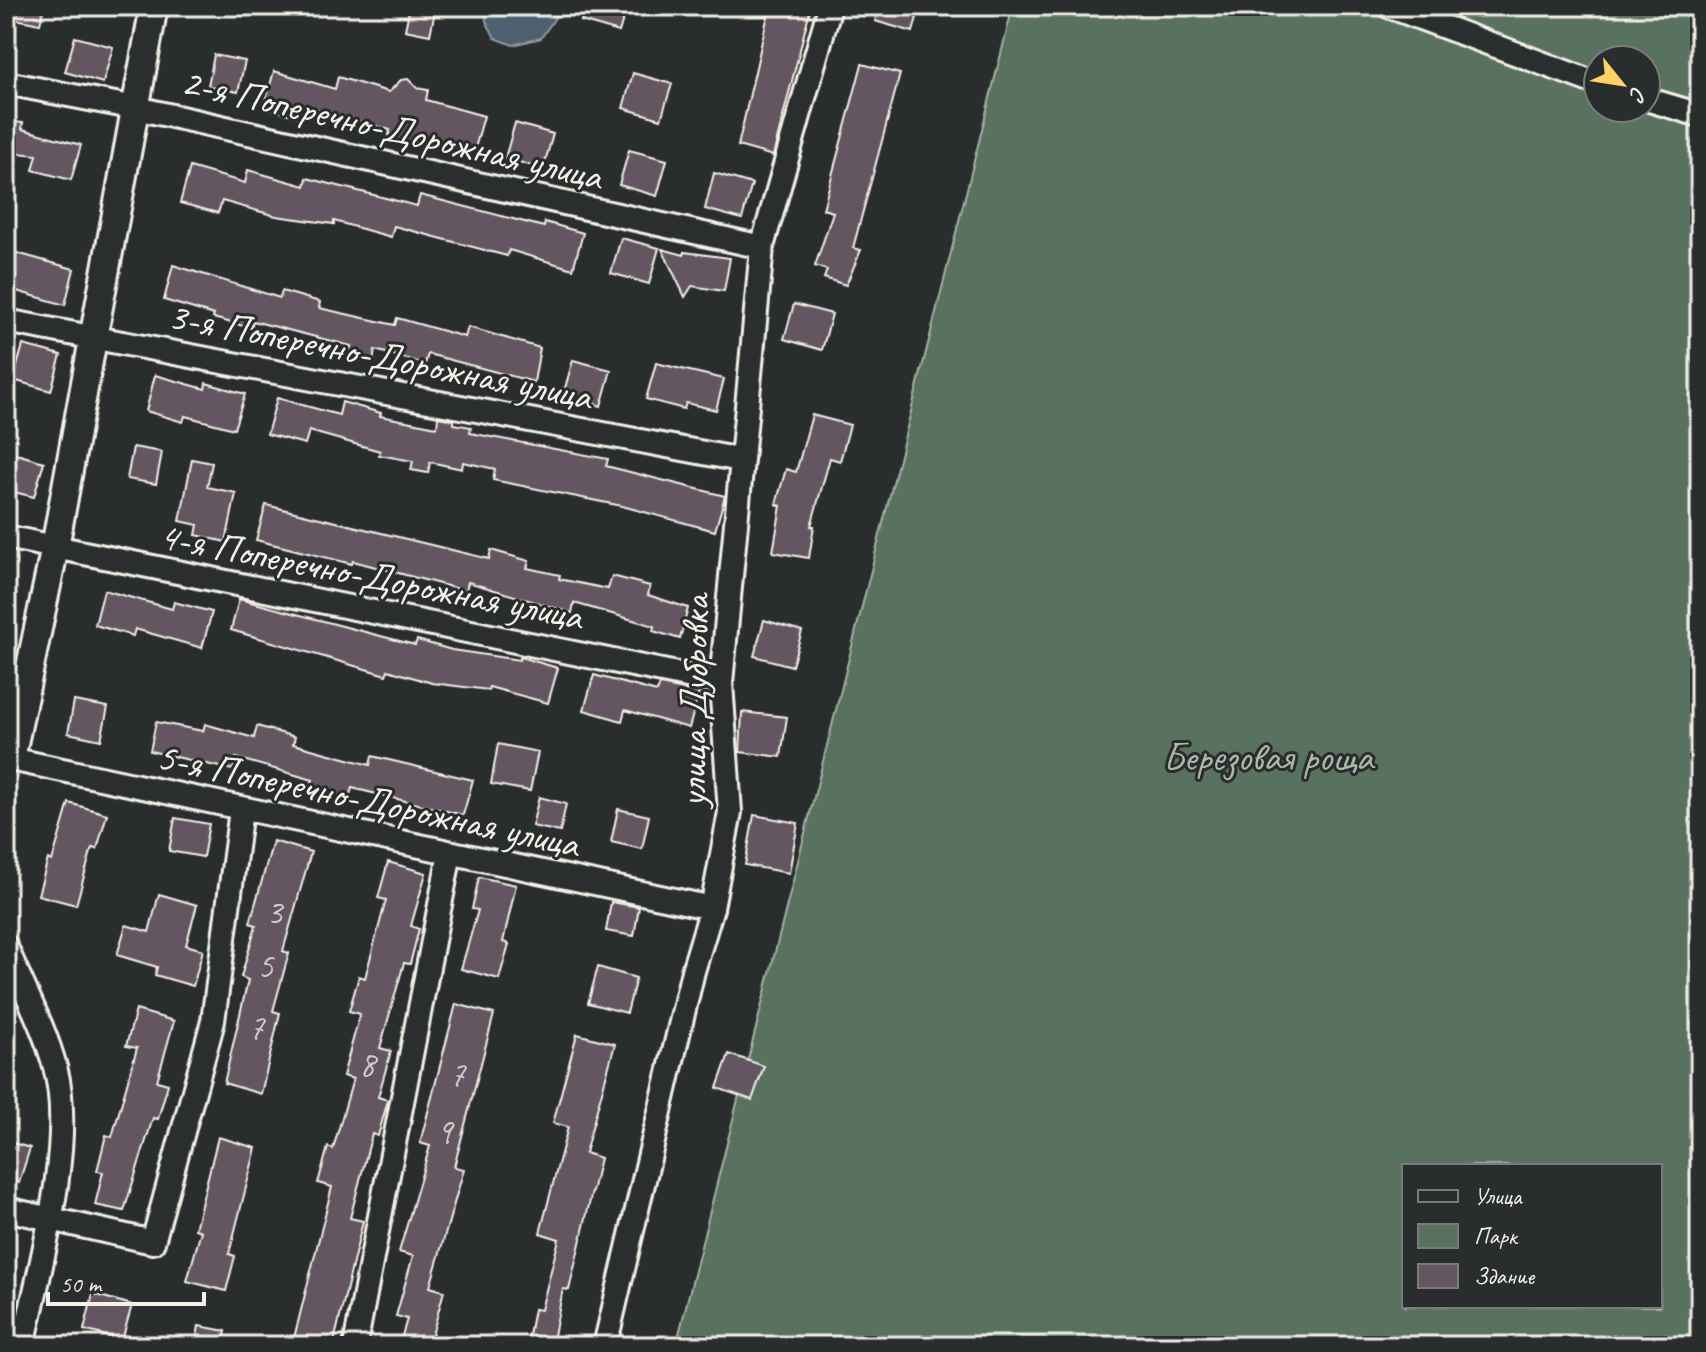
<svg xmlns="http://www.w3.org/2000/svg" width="1706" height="1352" viewBox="0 0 1706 1352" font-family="Caveat,sans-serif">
	<rect width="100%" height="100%" fill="#2a2d2e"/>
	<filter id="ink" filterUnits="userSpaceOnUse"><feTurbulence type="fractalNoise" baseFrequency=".0125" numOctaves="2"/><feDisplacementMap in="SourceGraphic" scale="16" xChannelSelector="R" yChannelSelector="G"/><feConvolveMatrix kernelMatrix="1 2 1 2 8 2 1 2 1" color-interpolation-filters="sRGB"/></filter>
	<g filter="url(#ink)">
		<!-- green -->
		<path fill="#58725f" stroke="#a6b2a4" stroke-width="2" fill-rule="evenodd" d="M 1013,6 L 1700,6 L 1700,1346 L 676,1346 ZM 1598,60 L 1646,60 L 1646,108 L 1598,108 ZM 1404,1166 L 1660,1166 L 1660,1306 L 1404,1306 Z"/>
		<!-- water -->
		<path fill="#4d6070" stroke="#909aa0" stroke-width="2" d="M 485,6 L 563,6 L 541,38 L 513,45 L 495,38 L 486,21 Z"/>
		<!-- building -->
		<g fill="#645661" stroke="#f4f1e8" stroke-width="2">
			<path d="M 6,6 L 44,6 L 40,24 L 6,17 Z"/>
			<path d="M 410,6 L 436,6 L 430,35 L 405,30 Z"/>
			<path d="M 586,6 L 627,6 L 619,32 L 581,21 Z"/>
			<path d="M 770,6 L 811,6 L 773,156 L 738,146 Z"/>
			<path d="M 879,6 L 920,6 L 913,32 L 875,21 Z"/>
			<path d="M 75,37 L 113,47 L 103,83 L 65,72 Z"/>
			<path d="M 214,55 L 245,61 L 238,92 L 208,86 Z"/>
			<path d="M 862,64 L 900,74 L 853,248 L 861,250 L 846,285 L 824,278 L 827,270 L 815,266 L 833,212 L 823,209 Z"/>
			<path d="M 274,71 L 335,89 L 338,77 L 389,92 L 401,80 L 408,79 L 417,88 L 428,90 L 426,100 L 484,116 L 474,152 L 418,136 L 416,146 L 388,140 L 390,130 L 305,106 L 302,118 L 264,107 Z"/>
			<path d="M 633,73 L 672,84 L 661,119 L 623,108 Z"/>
			<path d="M 6,121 L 23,123 L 22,129 L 81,145 L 71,180 L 33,170 L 37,155 L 18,153 L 15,171 L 6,170 Z"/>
			<path d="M 515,123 L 553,134 L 543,169 L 505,158 Z"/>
			<path d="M 629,150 L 667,160 L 657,196 L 619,185 Z"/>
			<path d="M 190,167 L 245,183 L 248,170 L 305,186 L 307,178 L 417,206 L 420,195 L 544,227 L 545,222 L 583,233 L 573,269 L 509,250 L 507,256 L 394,226 L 391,237 L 334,221 L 334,224 L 276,216 L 222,201 L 218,213 L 180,203 Z"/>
			<path d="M 714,173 L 752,184 L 742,219 L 705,209 Z"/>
			<path d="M 621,238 L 659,248 L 649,284 L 611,273 Z"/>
			<path d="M 662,249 L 684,255 L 684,252 L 730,258 L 724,291 L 692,286 L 685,297 Z"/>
			<path d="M 6,250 L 74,269 L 65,305 L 6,288 Z"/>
			<path d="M 173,265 L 280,298 L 282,291 L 320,302 L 319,308 L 395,325 L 397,318 L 465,337 L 468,327 L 540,348 L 534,382 L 428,354 L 425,364 L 375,350 L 373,362 L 349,357 L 351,346 L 253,321 L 251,328 L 213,318 L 214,315 L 164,300 Z"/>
			<path d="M 794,304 L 832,314 L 822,350 L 784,339 Z"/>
			<path d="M 23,345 L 61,355 L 51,391 L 13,380 Z"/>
			<path d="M 573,360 L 611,370 L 601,406 L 563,395 Z"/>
			<path d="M 656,363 L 724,379 L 716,410 L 686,403 L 684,409 L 646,399 Z"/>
			<path d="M 155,375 L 205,389 L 206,383 L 245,394 L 234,429 L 185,416 L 183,422 L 146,411 Z"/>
			<path d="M 277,398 L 339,415 L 342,402 L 381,413 L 380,416 L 437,427 L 438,417 L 454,420 L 454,424 L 471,427 L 470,433 L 608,459 L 606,466 L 725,496 L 715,531 L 622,506 L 493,480 L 495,469 L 463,462 L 462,469 L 430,462 L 428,473 L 411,470 L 413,461 L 379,455 L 380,451 L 309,431 L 305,444 L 267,434 Z"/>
			<path d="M 812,415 L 850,425 L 840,461 L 830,458 L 811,526 L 814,526 L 809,558 L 773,552 L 781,506 L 776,504 L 786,469 L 796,472 Z"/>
			<path d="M 133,447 L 162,452 L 156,484 L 127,479 Z"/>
			<path d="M 6,451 L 44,462 L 34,497 L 6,490 Z"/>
			<path d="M 192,459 L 212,463 L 207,487 L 236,493 L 226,542 L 196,535 L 198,525 L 180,521 Z"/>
			<path d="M 266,505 L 489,559 L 491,550 L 529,561 L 527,568 L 560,575 L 559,579 L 608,589 L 612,576 L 650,586 L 648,595 L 688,608 L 680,639 L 653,631 L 654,626 L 574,603 L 572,613 L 468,582 L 466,591 L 353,561 L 352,564 L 256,540 Z"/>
			<path d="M 104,590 L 172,609 L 174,602 L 212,612 L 202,648 L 135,629 L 133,636 L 95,625 Z"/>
			<path d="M 239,599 L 415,645 L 417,640 L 452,650 L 519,660 L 520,657 L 558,668 L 548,703 L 489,687 L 488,690 L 432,683 L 388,670 L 386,675 L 231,630 Z"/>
			<path d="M 764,620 L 802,631 L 792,666 L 754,656 Z"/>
			<path d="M 594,675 L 657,692 L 660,685 L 699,693 L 689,728 L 625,710 L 622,721 L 584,710 Z"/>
			<path d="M 74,701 L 108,707 L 101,740 L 68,733 Z"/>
			<path d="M 742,712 L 787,717 L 781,757 L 740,752 Z"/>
			<path d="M 156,722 L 203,731 L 205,724 L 254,738 L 257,726 L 295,737 L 293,744 L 370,765 L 372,756 L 473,780 L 463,815 L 352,788 L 349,798 L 311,787 L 313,780 L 236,758 L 233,770 L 150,751 Z"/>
			<path d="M 498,744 L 538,752 L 530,791 L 491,784 Z"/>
			<path d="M 539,797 L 566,804 L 560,832 L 532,826 Z"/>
			<path d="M 69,803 L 107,814 L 97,849 L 92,848 L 76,905 L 38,895 L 48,859 L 52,861 Z"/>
			<path d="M 618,809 L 649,816 L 642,849 L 611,842 Z"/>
			<path d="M 754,815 L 798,823 L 789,873 L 745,865 Z"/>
			<path d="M 175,818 L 209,824 L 203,857 L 169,851 Z"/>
			<path d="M 273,841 L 311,852 L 283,951 L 289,953 L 273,1011 L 280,1013 L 261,1094 L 224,1083 L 248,980 L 241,977 L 256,925 L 250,923 Z"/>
			<path d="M 388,862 L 426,873 L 411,926 L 419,929 L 410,964 L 404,963 L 380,1048 L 391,1051 L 378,1097 L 388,1100 L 378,1136 L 372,1134 L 350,1218 L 363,1221 L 333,1346 L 292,1346 L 332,1187 L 318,1183 L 328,1147 L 333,1149 L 353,1079 L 343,1076 L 360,1014 L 349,1011 L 359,976 L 365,978 L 386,900 L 378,898 Z"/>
			<path d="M 479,877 L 516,885 L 503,942 L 509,944 L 499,979 L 461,969 L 478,910 L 472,909 Z"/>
			<path d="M 159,894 L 197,905 L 186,945 L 203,950 L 193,986 L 155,975 L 157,967 L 117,955 L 126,925 L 149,932 Z"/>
			<path d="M 611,902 L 639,907 L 634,936 L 606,931 Z"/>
			<path d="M 598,967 L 636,978 L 627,1013 L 588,1003 Z"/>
			<path d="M 456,1004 L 494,1014 L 454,1167 L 464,1169 L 430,1287 L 444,1291 L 429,1346 L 399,1346 L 407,1319 L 396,1316 L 413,1256 L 399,1252 L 430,1146 L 420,1143 Z"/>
			<path d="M 136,1010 L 174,1021 L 157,1081 L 168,1084 L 158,1119 L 153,1118 L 124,1211 L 95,1205 L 103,1172 L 97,1171 L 106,1135 L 112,1137 L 137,1048 L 126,1046 Z"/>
			<path d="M 577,1034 L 615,1044 L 585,1153 L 600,1158 L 569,1290 L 563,1289 L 552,1346 L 527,1346 L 534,1309 L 541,1310 L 559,1239 L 540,1233 L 568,1127 L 553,1123 Z"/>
			<path d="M 729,1054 L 764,1066 L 752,1100 L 717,1088 Z"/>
			<path d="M 218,1137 L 256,1148 L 229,1254 L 235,1256 L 226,1291 L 187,1281 L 201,1231 L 195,1229 Z"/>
			<path d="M 6,1141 L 30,1148 L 19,1183 L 6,1179 Z"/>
			<path d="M 93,1294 L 132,1305 L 122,1340 L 84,1330 Z"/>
			<path d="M 199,1326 L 226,1331 L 223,1346 L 195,1346 Z"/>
		</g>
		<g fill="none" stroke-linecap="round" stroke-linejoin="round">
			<!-- minor casing -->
			<g stroke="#f4f1e8" stroke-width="28">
				<g id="minor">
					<path d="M 1388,6 L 1598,84"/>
					<path d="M 6,83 L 136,108 L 762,247"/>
					<path d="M 1646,99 L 1700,115"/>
					<path d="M 6,321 L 741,460"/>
					<path d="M 6,537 L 721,683"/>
					<path d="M 6,758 L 712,908"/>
					<path d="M 6,947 C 22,986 44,1026 55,1067 C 76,1141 39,1270 23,1346"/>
					<path d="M 6,1209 L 153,1242 L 213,1021 L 241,810"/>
					<path d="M 355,1346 L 450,853"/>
					<path d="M 605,1346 L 693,971 L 712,908 L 730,812 L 721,683 L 762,247 L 830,6"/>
				</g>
			</g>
			<!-- tertiary casing -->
			<g stroke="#f4f1e8" stroke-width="32">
				<path id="tertiary" d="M 11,758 L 55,547 L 154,6"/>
			</g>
			<!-- minor -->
			<use href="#minor" stroke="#2a2d2e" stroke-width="22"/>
			<!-- tertiary -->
			<use href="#tertiary" stroke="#2a2d2e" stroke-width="26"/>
		</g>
	</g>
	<g text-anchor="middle" stroke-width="6" stroke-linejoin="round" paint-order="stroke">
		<!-- number labels -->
		<g font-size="36" fill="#d0cac6">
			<text x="274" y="924">3</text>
			<text x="265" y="978">5</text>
			<text x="256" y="1039">7</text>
			<text x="367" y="1076">8</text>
			<text x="457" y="1086">7</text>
			<text x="444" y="1143">9</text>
		</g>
		<!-- street labels -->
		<g font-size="40" fill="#f4f1e8" stroke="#2a2d2e">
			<text transform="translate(392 128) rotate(13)" y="14">2-я Поперечно-Дорожная улица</text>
			<text transform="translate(380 355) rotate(11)" y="14">3-я Поперечно-Дорожная улица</text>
			<text transform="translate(371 575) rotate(11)" y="14">4-я Поперечно-Дорожная улица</text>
			<text transform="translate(693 701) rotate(-89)" y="14">улица Дубровка</text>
			<text transform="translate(368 799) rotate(12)" y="14">5-я Поперечно-Дорожная улица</text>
		</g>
		<!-- park labels -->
		<g font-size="40" fill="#aeb8aa" stroke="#2a2d2e">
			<text x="1268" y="770">Березовая роща</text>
		</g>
	</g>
	<!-- margin -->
	<rect width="1706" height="1352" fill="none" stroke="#2a2d2e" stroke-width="32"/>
	<rect x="16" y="16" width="1674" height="1320" fill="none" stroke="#f4f1e8" stroke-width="3" filter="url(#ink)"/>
	<!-- legend -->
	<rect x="1402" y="1164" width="260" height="144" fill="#2a2d2e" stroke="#7b7b78" stroke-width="2"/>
	<rect x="1418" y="1190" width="40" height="12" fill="#2a2d2e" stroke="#7b7b78" stroke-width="2"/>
	<text x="1474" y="1204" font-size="24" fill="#f4f1e8">Улица</text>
	<rect x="1418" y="1224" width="40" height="24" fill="#58725f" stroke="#7b7b78" stroke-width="2"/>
	<text x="1474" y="1244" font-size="24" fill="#f4f1e8">Парк</text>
	<rect x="1418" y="1264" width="40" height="24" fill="#645661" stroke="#7b7b78" stroke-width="2"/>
	<text x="1474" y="1284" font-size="24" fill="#f4f1e8">Здание</text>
	<!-- north arrow -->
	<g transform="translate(1622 84) rotate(120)"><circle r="38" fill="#2a2d2e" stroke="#7b7b78" stroke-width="2"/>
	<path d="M0-6L14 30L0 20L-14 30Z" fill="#ffd166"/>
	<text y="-12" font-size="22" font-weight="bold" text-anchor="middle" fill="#f4f1e8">С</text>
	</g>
	<!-- scale -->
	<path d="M48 1292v12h156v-12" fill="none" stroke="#f4f1e8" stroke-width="4"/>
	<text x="60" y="1292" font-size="24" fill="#f4f1e8" stroke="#2a2d2e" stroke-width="6" paint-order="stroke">50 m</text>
</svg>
